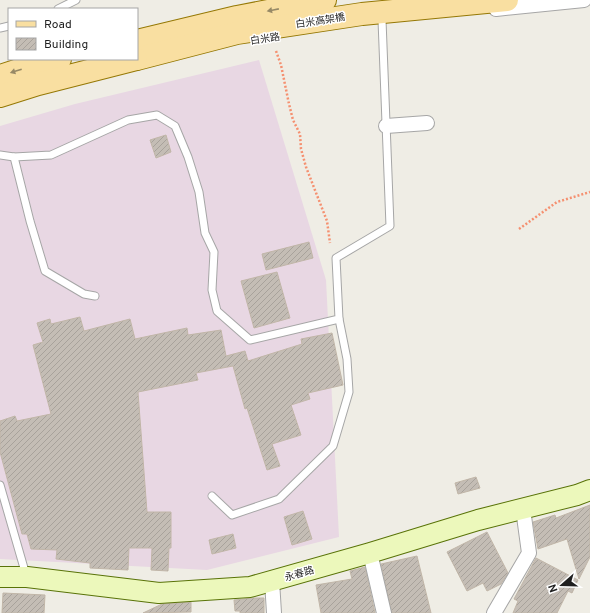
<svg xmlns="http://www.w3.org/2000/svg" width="590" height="613" viewBox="0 0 590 613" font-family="Overpass,'Noto Sans TC',sans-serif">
	<defs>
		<pattern id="building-hatch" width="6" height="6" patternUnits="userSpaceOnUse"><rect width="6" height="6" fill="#c4bdb5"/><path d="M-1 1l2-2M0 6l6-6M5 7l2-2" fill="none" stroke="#a8a29b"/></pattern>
	</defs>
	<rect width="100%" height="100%" fill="#efede5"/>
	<!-- industrial -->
	<path fill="#e8d7e3" d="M 259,60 L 326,280 L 339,537 L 207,570 L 0,559 L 0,126 L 75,104 Z"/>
	<!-- building -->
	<g fill="url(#building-hatch)" stroke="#c1b6a8">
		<path d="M 166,135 L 171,152 L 156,158 L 150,140 Z"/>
		<path d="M 309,242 L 313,258 L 266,270 L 262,254 Z"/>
		<path d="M 277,272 L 290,318 L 254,328 L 241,281 Z"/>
		<path d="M 80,317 L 84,331 L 130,319 L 135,339 L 187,328 L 188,335 L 221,330 L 226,356 L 245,351 L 248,361 L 302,344 L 301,339 L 332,333 L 343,385 L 308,393 L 310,399 L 291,405 L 301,435 L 272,444 L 280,466 L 267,470 L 247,408 L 245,409 L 233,366 L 196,373 L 198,380 L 138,392 L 147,512 L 171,512 L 171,548 L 169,548 L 168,571 L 151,570 L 152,548 L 129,548 L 128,570 L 90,568 L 90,563 L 56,559 L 57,550 L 31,549 L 27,534 L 22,534 L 0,452 L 0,421 L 15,416 L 17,421 L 51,414 L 33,345 L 43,342 L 37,323 L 50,319 L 51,324 Z"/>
		<path d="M 476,477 L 480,488 L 458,494 L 455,483 Z"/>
		<path d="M 590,505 L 590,557 L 579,579 L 567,539 L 538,549 L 533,522 L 555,515 L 556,518 Z"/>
		<path d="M 303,511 L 312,539 L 292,545 L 284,517 Z"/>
		<path d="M 487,532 L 508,573 L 501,584 L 487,591 L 483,583 L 467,591 L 447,552 Z"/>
		<path d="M 233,534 L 236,548 L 212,554 L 209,540 Z"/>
		<path d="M 417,556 L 431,613 L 392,613 L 381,564 Z"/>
		<path d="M 536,558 L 578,580 L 572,593 L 568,591 L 557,613 L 513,613 L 518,601 L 514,599 Z"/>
		<path d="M 365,567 L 375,613 L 321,613 L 316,585 L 352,579 L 350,571 Z"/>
		<path d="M 3,593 L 45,595 L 44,613 L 2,613 Z"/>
		<path d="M 253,598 L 264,598 L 264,613 L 240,613 L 240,611 L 235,611 L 234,600 Z"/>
		<path d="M 191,602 L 191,612 L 143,613 L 162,604 Z"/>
	</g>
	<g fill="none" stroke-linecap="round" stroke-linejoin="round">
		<!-- lane casing -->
		<g stroke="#a6a6a6" stroke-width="9">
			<g id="lane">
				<path d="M 58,9 L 76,0"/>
				<path d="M 0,28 L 9,26"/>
				<path d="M 0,155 L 14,157 L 51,155 L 128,120 L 157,115 L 175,126 L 188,157 L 199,192 L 205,233 L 214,252 L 212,290 L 217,311 L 250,340 L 339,319 L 336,258 L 390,226 L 382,20"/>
				<path d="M 14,157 L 30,221 L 45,271 L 84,294 L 95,296"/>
				<path d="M 0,485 L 26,575"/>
				<path d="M 212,496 L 232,515 L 279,499 L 333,446 L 349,392 L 347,359 L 339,319"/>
			</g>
		</g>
		<!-- street casing -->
		<g stroke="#a6a6a6" stroke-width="16">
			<g id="street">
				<path d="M 496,9 L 584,0"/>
				<path d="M 386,126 L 427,123"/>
				<path d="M 370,553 L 384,613"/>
				<path d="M 272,581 L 274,613"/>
				<path d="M 494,613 L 529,553 L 523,509"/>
			</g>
		</g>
		<!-- secondary casing -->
		<g stroke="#597308" stroke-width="22">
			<path id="secondary" d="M 0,577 L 27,577 L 159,593 L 250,587 L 370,553 L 478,520 L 577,495 L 590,490"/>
		</g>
		<!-- primary casing -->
		<g stroke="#957805" stroke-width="24">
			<g id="primary">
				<path d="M 137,41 L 237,17 L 325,0"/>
				<path d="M 137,59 L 237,33 L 362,14 L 507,0"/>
				<path d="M 0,76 L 31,66 L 60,59"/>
				<path d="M 0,96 L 38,84 L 136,59"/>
			</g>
		</g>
		<!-- path -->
		<g stroke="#f59070" stroke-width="2.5" stroke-dasharray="2 2" stroke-linecap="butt">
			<path d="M 276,51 L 281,65 L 289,104 L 293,120 L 300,134 L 301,149 L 306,167 L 327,221 L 330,243"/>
			<path d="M 519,229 L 557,202 L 590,192"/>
		</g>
		<!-- lane -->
		<use href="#lane" stroke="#fff" stroke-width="7"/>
		<!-- street -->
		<use href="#street" stroke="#fff" stroke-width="14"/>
		<!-- secondary -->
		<use href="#secondary" stroke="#ecf8bb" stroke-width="20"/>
		<!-- primary -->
		<use href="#primary" stroke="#f9dfa1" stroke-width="22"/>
	</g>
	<!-- one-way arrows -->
	<defs><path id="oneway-solid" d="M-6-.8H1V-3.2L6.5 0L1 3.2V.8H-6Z"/></defs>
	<g fill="#978966">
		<use href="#oneway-solid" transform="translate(273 10) rotate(169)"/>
		<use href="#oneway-solid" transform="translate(16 71) rotate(162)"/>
	</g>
	<g text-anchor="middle" stroke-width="3" stroke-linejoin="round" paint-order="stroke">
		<!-- street labels -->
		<g font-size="10" fill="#1f1f1f" stroke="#fff">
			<text transform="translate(320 20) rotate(-9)" y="4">白米高架橋</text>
			<text transform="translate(265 38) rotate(-9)" y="4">白米路</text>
			<text transform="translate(299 573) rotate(-16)" y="4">永春路</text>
		</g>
	</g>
	<!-- legend -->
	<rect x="8" y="8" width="130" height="52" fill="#ffffff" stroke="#a5a5a5"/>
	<rect x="16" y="21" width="20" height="6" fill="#f9dfa1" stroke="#a5a5a5"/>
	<text x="44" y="28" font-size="12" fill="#1f1f1f">Road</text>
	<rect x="16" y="38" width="20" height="12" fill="url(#building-hatch)" stroke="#a5a5a5"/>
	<text x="44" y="48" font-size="12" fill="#1f1f1f">Building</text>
	<!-- north arrow -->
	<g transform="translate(562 585) rotate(250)" stroke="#ffffff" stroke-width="3" paint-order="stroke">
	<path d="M0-3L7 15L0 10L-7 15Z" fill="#1f1f1f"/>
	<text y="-6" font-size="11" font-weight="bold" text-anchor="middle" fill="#1f1f1f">N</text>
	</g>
</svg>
